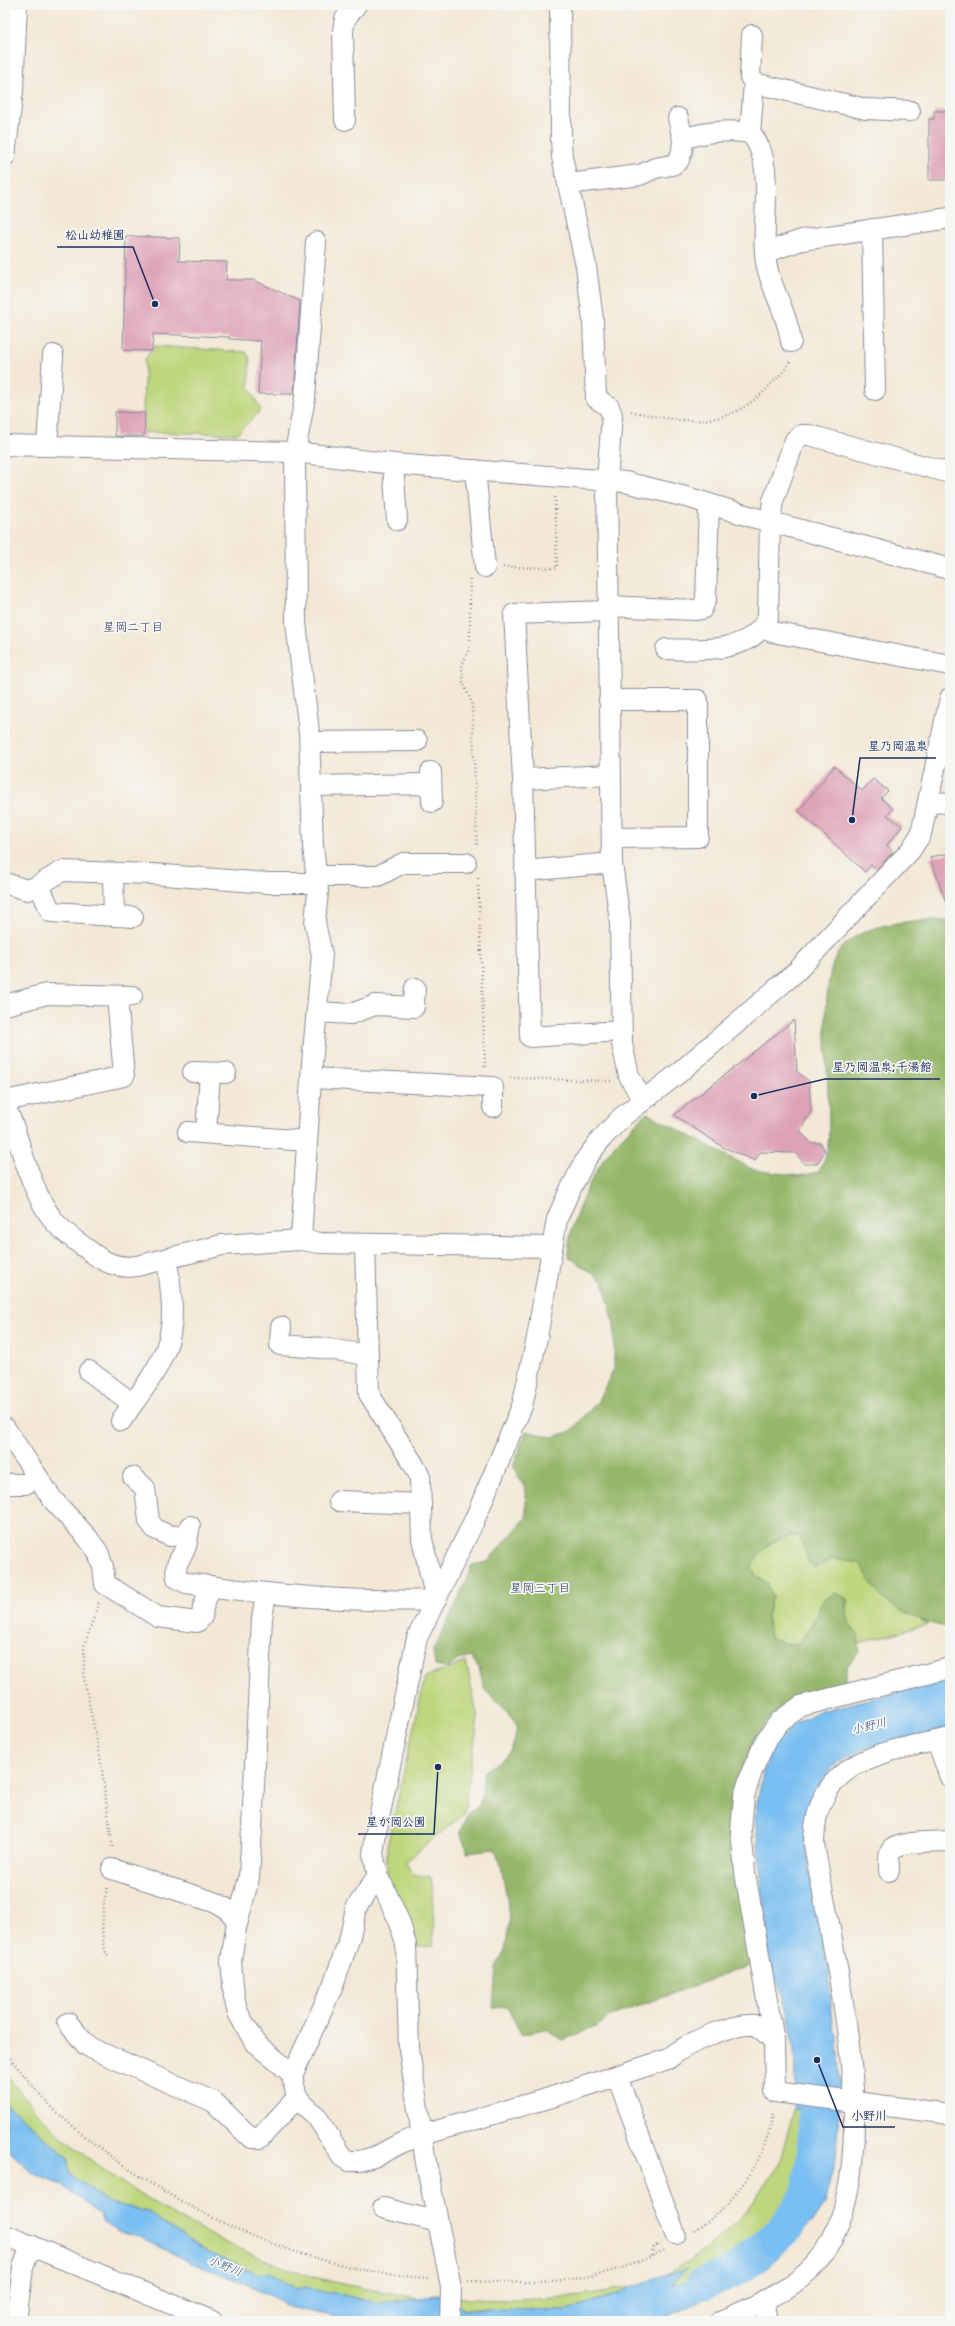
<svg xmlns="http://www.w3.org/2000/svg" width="955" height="2326" viewBox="0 0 955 2326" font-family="Pangolin,'Klee One',sans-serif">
	<rect width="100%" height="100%" fill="#f6f6f2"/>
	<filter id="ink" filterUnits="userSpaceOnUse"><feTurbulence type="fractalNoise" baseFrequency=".025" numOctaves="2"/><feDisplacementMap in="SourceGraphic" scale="8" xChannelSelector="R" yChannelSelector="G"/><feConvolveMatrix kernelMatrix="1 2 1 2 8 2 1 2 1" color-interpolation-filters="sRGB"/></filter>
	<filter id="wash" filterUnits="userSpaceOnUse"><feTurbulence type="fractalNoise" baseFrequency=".012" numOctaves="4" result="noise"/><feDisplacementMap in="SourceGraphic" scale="16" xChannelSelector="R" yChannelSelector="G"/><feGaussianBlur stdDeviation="0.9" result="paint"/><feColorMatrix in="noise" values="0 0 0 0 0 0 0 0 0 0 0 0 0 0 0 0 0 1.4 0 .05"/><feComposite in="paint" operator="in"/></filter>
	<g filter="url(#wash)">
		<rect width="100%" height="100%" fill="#f3e8d5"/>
		<!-- green -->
		<g fill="#bed67b" stroke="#6c826c">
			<path d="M 155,346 L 246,352 L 250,359 L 249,387 L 261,410 L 237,434 L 142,432 L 145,359 Z"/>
			<path d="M 788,1535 L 799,1536 L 806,1547 L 808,1563 L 825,1565 L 832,1559 L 860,1563 L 880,1595 L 892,1605 L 929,1624 L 859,1643 C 858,1633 853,1631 849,1622 C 846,1615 847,1607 847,1599 L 823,1600 L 813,1622 L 799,1643 L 786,1644 L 770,1637 L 767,1616 L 772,1597 L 756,1577 L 752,1566 C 759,1549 772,1542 788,1535 Z"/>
			<path d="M 466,1662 L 478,1719 L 464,1814 L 406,1861 L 412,1875 L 430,1876 L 434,1914 L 433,1946 L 416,1947 L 411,1923 L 387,1880 L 387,1847 L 425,1677 Z"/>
			<path d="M 5,2073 C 26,2099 47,2125 73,2146 C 142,2202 221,2247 305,2274 C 344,2286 384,2292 424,2298 L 394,2300 L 379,2303 L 306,2287 L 298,2289 L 268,2273 L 260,2274 L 208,2253 L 148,2212 L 107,2202 L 69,2173 L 67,2157 L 6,2104 Z"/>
			<path d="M 794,2109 L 816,2110 L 810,2189 L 788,2226 L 740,2268 L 713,2278 L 672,2285 L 685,2270 L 666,2275 L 706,2249 L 743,2216 L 779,2164 Z"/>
			<path d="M 630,2287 L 620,2294 L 566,2310 L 464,2309 L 435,2295 C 499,2304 566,2300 630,2287 Z"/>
		</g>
		<!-- forest -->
		<path fill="#96b76b" stroke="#587364" d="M 923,920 L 950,920 L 950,1628 C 929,1624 894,1612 880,1595 C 872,1586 866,1573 860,1563 L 832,1559 L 815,1568 C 806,1561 806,1548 799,1536 C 779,1534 760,1547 752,1566 L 756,1577 L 767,1582 L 772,1597 L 767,1616 L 770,1637 L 786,1644 L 799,1643 L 813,1622 L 823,1600 L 836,1593 L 847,1599 L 847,1611 L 849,1623 L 858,1635 L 860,1651 L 848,1665 L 844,1685 L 804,1696 L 778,1709 L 754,1739 L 736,1785 L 731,1831 L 757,1963 L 611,2016 L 595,2027 L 563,2040 L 545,2029 L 521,2034 L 507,2007 L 493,2008 L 496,1966 L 505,1952 L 510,1916 L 501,1865 L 495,1849 L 467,1852 L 460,1831 L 468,1813 L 479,1807 L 484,1771 C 507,1756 514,1754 517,1725 L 504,1708 L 485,1690 L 479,1668 L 471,1657 L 459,1660 L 447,1668 L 435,1666 L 433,1650 L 453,1611 L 472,1565 L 487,1562 L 526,1518 L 526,1490 L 513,1467 L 526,1431 L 553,1437 L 571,1431 L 598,1401 L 614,1369 L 614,1324 L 603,1281 L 568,1256 C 568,1226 589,1180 606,1156 C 618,1140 633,1126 647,1113 L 754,1170 L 799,1176 L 819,1172 C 822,1164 827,1155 828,1146 C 833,1101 814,983 840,950 C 859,926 895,923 923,920 Z"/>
		<!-- water -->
		<path fill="#7abff1" stroke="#4a77a8" d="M 950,1679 L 950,1729 C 920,1736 873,1742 847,1757 C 814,1776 802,1815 806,1850 L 827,1963 L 834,2033 L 837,2036 L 840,2089 L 836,2158 L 824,2204 L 811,2224 L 771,2265 L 741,2285 L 654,2321 L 354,2321 L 289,2307 L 261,2290 L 189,2262 L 139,2236 L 120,2232 L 104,2222 L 100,2213 L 61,2185 L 33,2173 L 5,2147 L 5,2103 L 67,2157 L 70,2174 L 107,2202 L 148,2212 L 208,2253 L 260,2274 L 268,2273 L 298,2289 L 306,2287 L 379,2303 L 435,2295 L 464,2309 L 566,2310 L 620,2294 L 630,2287 L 686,2269 L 672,2284 L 713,2278 L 740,2268 L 788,2226 L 810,2189 L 816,2111 L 794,2109 C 797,2060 794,2006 769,1963 L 755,1814 L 763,1773 L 774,1744 L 795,1724 L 817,1712 Z"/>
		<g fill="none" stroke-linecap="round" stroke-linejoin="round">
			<!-- river -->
			<path stroke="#7abff1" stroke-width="34" d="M 703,2284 L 740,2268 L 788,2226 L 810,2189 L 814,2150 L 817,2065"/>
		</g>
		<g id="blocks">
			<!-- building -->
			<g fill="#dda2b6">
				<path d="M 934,111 L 950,111 L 950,180 L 929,180 L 929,119 L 934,119 Z"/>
				<path d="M 126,236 L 180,238 L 179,261 L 227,262 L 226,280 L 253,280 L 300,301 L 294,394 L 258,394 L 261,341 L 229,339 L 229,337 L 153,334 L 152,351 L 123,350 Z"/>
				<path d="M 115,412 L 145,413 L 144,436 L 115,436 Z"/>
				<path d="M 834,766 L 862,791 L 873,779 L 888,791 L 881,798 L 893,809 L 887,815 L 902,826 L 887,845 L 893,852 L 877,869 L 871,865 L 865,872 L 799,811 Z"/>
				<path d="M 950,853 L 950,908 L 948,908 L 930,857 Z"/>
				<path d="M 794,1020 L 797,1072 L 809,1081 L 811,1111 L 800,1131 L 811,1143 L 821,1143 L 825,1151 L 817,1164 L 804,1164 L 796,1153 L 760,1152 L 755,1161 L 723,1147 L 674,1115 Z"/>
			</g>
		</g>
	</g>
	<g filter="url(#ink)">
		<use href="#blocks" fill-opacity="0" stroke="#878c9a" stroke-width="1"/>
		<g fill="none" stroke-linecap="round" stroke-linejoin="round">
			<!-- minor casing -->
			<g stroke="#878c9a" stroke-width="22">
				<g id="minor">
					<path d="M 560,5 L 561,139 L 562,157 L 586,266 L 593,320 L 596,398 L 609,407 L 612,415 L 607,481 L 612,863 L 620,921 L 622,1044 L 629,1076 L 643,1101"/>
					<path d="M 754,83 L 866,109 L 910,111"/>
					<path d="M 345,120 L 343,31 L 345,19 L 356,5"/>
					<path d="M 750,133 L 754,83 L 750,77 L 752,35"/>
					<path d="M 683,139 C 703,132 730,129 750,133 C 779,163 758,230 767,267 C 773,293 788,315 791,342"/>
					<path d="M 5,156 L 13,90 L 17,5"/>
					<path d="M 568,184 L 640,175 L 655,168 L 672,165 L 679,160 L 682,151 L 683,139 L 678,118"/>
					<path d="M 872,229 L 875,390"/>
					<path d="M 316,242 L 305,398 L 295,452 L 296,623 L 309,732 L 313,846 L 318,891 L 315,923 L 322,955 L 312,1063 L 301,1240 L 320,1243 L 552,1247"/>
					<path d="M 766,252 L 802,240 L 950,218"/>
					<path d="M 5,445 L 295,452 L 393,464 L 625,482 L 690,498 L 752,517 L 950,569"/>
					<path d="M 47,446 L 53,355"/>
					<path d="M 393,464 L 397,520"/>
					<path d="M 475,470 L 485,567"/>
					<path d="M 608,606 L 694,610 L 702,609 L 706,599 L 709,504"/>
					<path d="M 608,611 L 514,614 L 523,779 L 530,1037 L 621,1031"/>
					<path d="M 764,627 L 772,632 L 950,665"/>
					<path d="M 666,649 C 699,650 754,654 768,616 L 770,522 L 773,501 L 795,440 L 802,435 L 809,435 L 950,473"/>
					<path d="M 609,700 L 698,700 L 698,837 L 612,838"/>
					<path d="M 310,742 L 417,741"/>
					<path d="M 431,772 L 432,802"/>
					<path d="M 523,779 L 610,775"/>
					<path d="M 311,786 L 431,784"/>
					<path d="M 928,802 L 950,803"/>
					<path d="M 525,871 L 612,863"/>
					<path d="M 113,873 L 114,916"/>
					<path d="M 316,876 L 378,876 L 403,863 L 466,863"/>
					<path d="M 5,883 L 27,890 L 36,887 L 62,871 L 152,874 L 267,883 L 317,883"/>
					<path d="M 39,885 L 51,912 L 133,917"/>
					<path d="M 5,1005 L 47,994 L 132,996"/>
					<path d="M 317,1012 L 351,1014 L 375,1005 L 414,1007 L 415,988"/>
					<path d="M 193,1072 L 226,1073"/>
					<path d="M 311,1078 L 493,1087 L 493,1107"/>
					<path d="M 5,1101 L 124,1076 L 117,996"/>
					<path d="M 5,1108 L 10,1117 C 23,1151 31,1192 54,1221 C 63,1232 76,1241 87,1249 C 103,1262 117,1269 137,1266 L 222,1245 L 301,1240"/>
					<path d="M 188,1132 L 307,1141"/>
					<path d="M 206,1133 L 210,1073"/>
					<path d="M 281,1327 L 280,1345 L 322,1348 L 368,1355"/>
					<path d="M 89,1371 L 132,1403"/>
					<path d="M 121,1421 C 137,1397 160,1370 168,1342 C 176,1316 170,1286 167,1259"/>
					<path d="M 5,1428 L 53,1500 L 87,1537 L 98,1552 L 103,1567 L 105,1584 L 158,1617 L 197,1622 L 202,1617 L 203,1607 L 211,1586"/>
					<path d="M 133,1477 L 145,1488 L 149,1521 L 155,1529 L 170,1536 L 187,1535"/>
					<path d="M 5,1484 L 25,1484 L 38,1477"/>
					<path d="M 339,1501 L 421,1504"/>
					<path d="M 190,1526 C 188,1532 188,1536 187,1542 C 185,1557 173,1560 177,1578 L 186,1583 C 269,1595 352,1603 436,1600 L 422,1539 L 420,1477 L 414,1465 L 369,1394 L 365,1244"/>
					<path d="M 266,1594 L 262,1618 L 252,1829 L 249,1878 L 236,1928 L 231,1961 L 234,1997 L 238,2013 L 255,2043 L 289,2071 L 292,2076 L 297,2098 L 317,2117 L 342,2157 L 349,2161 L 360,2161 L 377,2156 L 401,2143 L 422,2135 L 549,2098 L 668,2059 C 688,2042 731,2023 757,2025 L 774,2041 L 775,2092 L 950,2114"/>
					<path d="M 937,1741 L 950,1777"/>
					<path d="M 112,1869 L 217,1903 L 227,1909 L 238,1921"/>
					<path d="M 889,1871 C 889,1865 888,1857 890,1852 C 895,1840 938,1842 950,1841"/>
					<path d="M 68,2023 L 86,2045 L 95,2050 L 214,2102 L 251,2138 L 260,2138 L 297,2098"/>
					<path d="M 774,2041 L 745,1873 L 741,1831 L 744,1796 L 752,1771 L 766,1740 L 780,1721 L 801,1706 L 950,1668"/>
					<path d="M 292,2076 L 334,1983 L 350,1937 L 356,1908 L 378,1875"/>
					<path d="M 617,2076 L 675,2234"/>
					<path d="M 383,2208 L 438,2222"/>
					<path d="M 5,2235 L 212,2321"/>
					<path d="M 764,2300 L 768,2321"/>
					<path d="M 16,2321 L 23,2268 L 31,2245"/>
					<path d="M 450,2321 L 451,2288 L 448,2271 L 426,2163 L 409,2049 L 406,1945 L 400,1923 L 378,1875 L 373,1854 L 376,1832 L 417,1638 L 474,1521 L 522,1406 L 537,1338 L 557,1219 L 568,1194 L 586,1159 L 602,1138 L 622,1117 L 680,1072 L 797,971 L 910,851 L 921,834 L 950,698"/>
					<path d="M 720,2321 C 757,2305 804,2286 826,2250 C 887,2151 832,1953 814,1844 C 814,1758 884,1752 950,1738"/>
				</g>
			</g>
			<!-- path -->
			<g stroke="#878c9a" stroke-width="2.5" stroke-dasharray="1 3" stroke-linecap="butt">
				<path d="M 631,411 C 686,424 730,430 771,384 C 778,377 786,370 790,361"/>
				<path d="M 503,567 L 557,568 L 555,495"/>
				<path d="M 470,579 L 470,646 L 462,666 L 463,682 L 472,703 L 477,847"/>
				<path d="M 478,878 L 485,1067"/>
				<path d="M 510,1078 L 611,1081"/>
				<path d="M 99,1603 L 84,1646 L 84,1679 L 100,1756 L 113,1850"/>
				<path d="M 107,1888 C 103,1905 98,1943 109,1958"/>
				<path d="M 5,2052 C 25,2076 44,2102 68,2122 C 164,2206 301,2271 429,2278"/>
				<path d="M 5,2179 L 8,2182 L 5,2187"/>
				<path d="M 694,2231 C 733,2207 768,2158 773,2111"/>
				<path d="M 651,2256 L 654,2247 L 660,2244"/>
				<path d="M 468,2281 C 539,2284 600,2284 664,2250"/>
			</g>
			<!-- minor -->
			<use href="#minor" stroke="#fff" stroke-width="20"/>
		</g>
	</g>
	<g text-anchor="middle" stroke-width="3.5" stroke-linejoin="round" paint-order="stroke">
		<!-- neighbourhood labels -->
		<g font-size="12" fill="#1b2f5e" stroke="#f6f6f2">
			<text x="133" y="631">星岡二丁目</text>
			<text x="540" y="1592">星岡三丁目</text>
		</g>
		<!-- water labels -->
		<g font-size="12" font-style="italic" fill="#335383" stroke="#f6f6f2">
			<text transform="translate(869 1726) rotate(-14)" y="4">小野川</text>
			<text transform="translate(225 2266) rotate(22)" y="4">小野川</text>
		</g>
	</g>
	<!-- callouts -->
	<path fill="none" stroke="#1b2f5e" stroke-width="1.5" d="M155 304L133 247H57M852 820L860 758H936M754 1096L825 1079H940M438 1767L434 1834H358M817 2060L843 2127H895"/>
	<g fill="#1b2f5e" stroke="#f6f6f2" stroke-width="1.5">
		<circle cx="155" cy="304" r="4"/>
		<circle cx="852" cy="820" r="4"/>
		<circle cx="754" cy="1096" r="4"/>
		<circle cx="438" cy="1767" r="4"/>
		<circle cx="817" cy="2060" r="4"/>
	</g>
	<g font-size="12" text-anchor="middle" font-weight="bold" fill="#1b2f5e" stroke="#f6f6f2" stroke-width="3.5" stroke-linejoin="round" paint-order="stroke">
		<text x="95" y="239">松山幼稚園</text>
		<text x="898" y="750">星乃岡温泉</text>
		<text x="882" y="1071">星乃岡温泉;千湯館</text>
		<text x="396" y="1826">星が岡公園</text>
		<text x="869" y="2120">小野川</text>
	</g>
	<!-- margin -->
	<rect width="955" height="2326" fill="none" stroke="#f6f6f2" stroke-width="20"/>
</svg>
